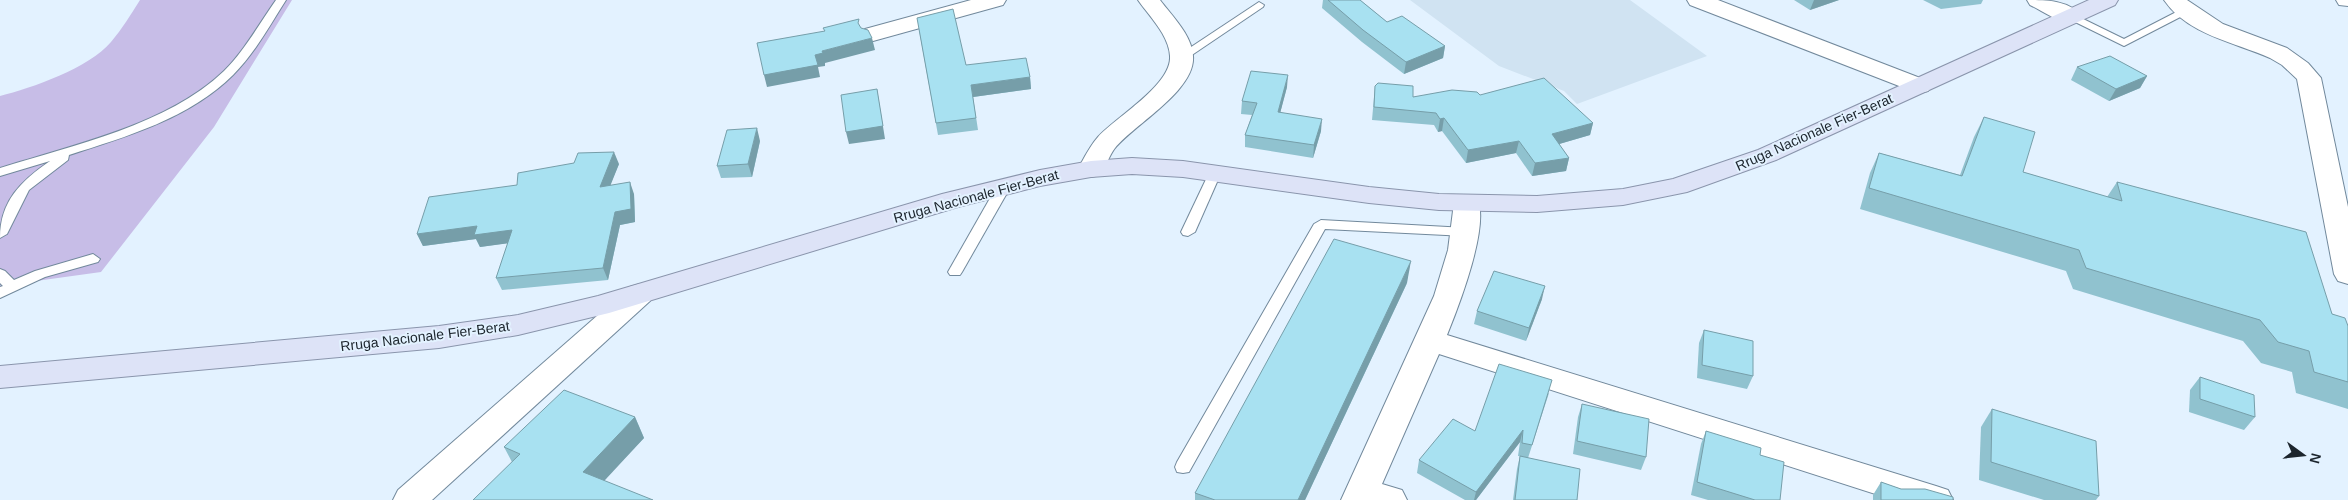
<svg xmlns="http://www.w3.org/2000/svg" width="2348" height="500" viewBox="0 0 2348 500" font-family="Helvetica,sans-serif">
	<rect width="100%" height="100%" fill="#e3f2ff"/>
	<!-- built -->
	<path fill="#d0e3f2" d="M 1410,0 L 1630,0 L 1707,56 L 1577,104 L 1564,91 L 1499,66 Z"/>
	<!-- green -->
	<path fill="#c7bde7" d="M 140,0 L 292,0 L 214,127 L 101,272 L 0,286 L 0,96 C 32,88 89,68 111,42 C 122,29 131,14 140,0 Z"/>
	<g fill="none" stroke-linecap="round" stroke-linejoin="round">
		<!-- lane casing -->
		<g stroke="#72899c" stroke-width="2">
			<g id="lane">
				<path d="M 276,0 L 286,0 C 270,25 255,53 233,75 C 190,118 126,137 69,155 L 68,160 L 29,190 L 7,234 L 0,238 C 0,201 21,181 50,161 L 0,176 L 0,168 C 73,145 168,125 224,71 C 245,50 259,24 276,0 Z"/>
				<path d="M 1259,2 L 1264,5 L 1263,7 L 1186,59 L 1182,60 L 1176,57 Z"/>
				<path d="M 2186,7 L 2191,10 L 2190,12 L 2124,46 L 2065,17 L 2071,14 L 2075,15 L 2124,39 Z"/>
				<path d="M 1215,169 L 1221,173 L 1195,232 L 1188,236 L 1183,235 L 1181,232 L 1209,173 Z"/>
				<path d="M 1004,182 L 1011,186 L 962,272 L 960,275 L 950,275 L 948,272 L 997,186 Z"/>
				<path d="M 1321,220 L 1466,228 L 1473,232 L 1466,236 L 1325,229 L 1189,472 L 1183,473 L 1177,472 L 1175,467 L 1177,462 L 1314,224 Z"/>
				<path d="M 93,254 L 100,259 L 98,262 L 45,277 L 0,298 L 0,287 L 3,286 L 0,283 L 0,269 L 5,271 L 14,280 L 35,271 Z"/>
			</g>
		</g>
		<!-- street casing -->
		<g stroke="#72899c" stroke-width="2">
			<g id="street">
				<path d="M 971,0 L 1006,0 L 1003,5 L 873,41 L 865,39 L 862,34 L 865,29 Z"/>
				<path d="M 1138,0 L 1160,0 C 1172,16 1192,35 1193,56 C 1196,90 1135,124 1115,148 C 1109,156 1106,166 1100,175 L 1091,177 L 1082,175 L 1078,169 C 1084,158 1090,146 1098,137 C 1116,117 1172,85 1170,56 C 1169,35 1149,16 1138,0 Z"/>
				<path d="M 1687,0 L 1718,0 L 1928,81 L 1932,86 L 1928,91 L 1920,93 L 1912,91 L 1690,5 Z"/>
				<path d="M 2027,0 C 2046,0 2070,0 2082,17 L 2079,22 C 2062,26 2045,12 2030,5 Z"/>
				<path d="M 2164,0 L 2187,0 L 2223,24 L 2287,48 L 2308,63 L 2321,78 L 2348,207 L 2348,284 L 2338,281 L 2334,274 L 2297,79 L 2282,65 L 2270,58 C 2234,42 2188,35 2164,0 Z"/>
				<path d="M 2336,0 L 2348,0 L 2348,6 L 2339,5 Z"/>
				<path d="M 1467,195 L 1476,197 C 1492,221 1458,308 1447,335 L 1936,486 L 1948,490 L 1953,500 L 1894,500 L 1439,354 L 1382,484 L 1402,490 L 1407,500 L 1341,500 L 1434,296 L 1448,250 L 1454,203 L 1458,197 Z"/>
				<path d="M 640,284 L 650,287 L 654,294 L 650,301 L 432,500 L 393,500 L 398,490 L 630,287 Z"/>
			</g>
		</g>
		<!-- primary casing -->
		<g stroke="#8a95ac" stroke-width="2">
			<path id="primary" d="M 2089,0 L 2118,0 L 2115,5 L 1776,160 L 1687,192 L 1623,205 L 1537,212 L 1439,210 L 1369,203 L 1183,177 L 1132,174 L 1091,177 L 1040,186 L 958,207 L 609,313 L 518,335 L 439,348 L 0,388 L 0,366 L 439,326 L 518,315 L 598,296 L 942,194 L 1040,170 L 1091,161 L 1132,158 L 1183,161 L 1369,187 L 1439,194 L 1537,196 L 1623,189 L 1673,179 L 1758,150 Z"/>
		</g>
		<!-- lane -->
		<use href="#lane" fill="#fff" fill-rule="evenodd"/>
		<!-- street -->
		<use href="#street" fill="#fff" fill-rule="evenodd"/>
		<!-- primary -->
		<use href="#primary" fill="#dde3f7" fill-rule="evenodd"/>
	</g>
	<!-- wall -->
	<g fill="#90c2cf">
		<path d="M 1323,0 L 1360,0 L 1387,22 L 1445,46 L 1443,58 L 1404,74 L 1362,42 L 1322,8 Z"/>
		<path d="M 1794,0 L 1839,0 L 1810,10 Z"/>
		<path d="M 1923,0 L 1983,0 L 1981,4 L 1941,9 Z"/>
		<path d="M 919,30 L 966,65 L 1030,77 L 1031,89 L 973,97 L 978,130 L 938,135 Z"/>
		<path d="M 2077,67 L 2147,76 L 2140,88 L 2109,101 L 2071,80 Z"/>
		<path d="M 1375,86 L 1413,97 L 1480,95 L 1593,123 L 1590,135 L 1559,144 L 1569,158 L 1566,171 L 1532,176 L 1516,153 L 1466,163 L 1442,131 L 1438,132 L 1434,125 L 1372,120 Z"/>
		<path d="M 1287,87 L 1280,113 L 1321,131 L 1313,158 L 1245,147 L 1245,135 L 1252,115 L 1241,114 L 1242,101 Z"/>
		<path d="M 1984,117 L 2023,172 L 2107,197 L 2117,182 L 2332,314 L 2348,326 L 2348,409 L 2296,393 L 2292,372 L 2261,363 L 2243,341 L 2073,289 L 2066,271 L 1860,209 L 1870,173 L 1879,153 L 1960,175 L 1974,137 Z"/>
		<path d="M 760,141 L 752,177 L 721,178 L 717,166 Z"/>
		<path d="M 619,164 L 610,185 L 634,194 L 635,222 L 620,225 L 608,280 L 502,290 L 496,278 L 508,243 L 480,247 L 476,239 L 423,246 L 417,234 L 517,185 Z"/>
		<path d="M 1407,283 L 1305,500 L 1195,500 L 1195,493 Z"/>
		<path d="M 1542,299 L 1526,341 L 1474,324 L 1477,311 Z"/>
		<path d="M 1704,330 L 1753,376 L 1747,389 L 1697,378 L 1699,343 Z"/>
		<path d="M 2200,377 L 2255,417 L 2244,430 L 2189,412 L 2190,390 Z"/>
		<path d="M 1549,393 L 1528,458 L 1577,500 L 1513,500 L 1517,469 L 1520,456 L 1518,456 L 1520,442 L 1476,500 L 1465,500 L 1417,473 L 1419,460 Z"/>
		<path d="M 1582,404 L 1646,457 L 1641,470 L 1573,454 L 1578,417 Z"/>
		<path d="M 1992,409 L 2099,496 L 2096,500 L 2044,500 L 1979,480 L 1981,427 Z"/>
		<path d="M 635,417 L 644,438 L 604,480 L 512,462 L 504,447 Z"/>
		<path d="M 1706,431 L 1760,455 L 1780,500 L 1708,500 L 1691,495 L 1701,444 Z"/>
		<path d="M 1881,482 L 1901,489 L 1953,500 L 1873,500 L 1873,495 Z"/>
	</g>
	<!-- shaded-wall -->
	<g fill="#769ea9">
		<path d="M 1814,0 L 1839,0 L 1810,10 Z"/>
		<path d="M 872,38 L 875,50 L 825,63 L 825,66 L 818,67 L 820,77 L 767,87 L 764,75 L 815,55 L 822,51 Z"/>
		<path d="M 1445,46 L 1443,58 L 1404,74 L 1406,62 Z"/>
		<path d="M 1288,75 L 1287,87 L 1277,125 L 1278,112 Z"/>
		<path d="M 2147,76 L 2140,88 L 2109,101 L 2116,89 Z"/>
		<path d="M 1030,77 L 1031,89 L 973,97 L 971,85 Z"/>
		<path d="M 877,89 L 885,139 L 849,144 L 846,132 Z"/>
		<path d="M 1444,118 L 1442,131 L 1438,132 L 1440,119 Z"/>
		<path d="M 1322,119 L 1321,131 L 1313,158 L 1314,145 Z"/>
		<path d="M 1593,123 L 1590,135 L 1549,147 L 1552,134 Z"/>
		<path d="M 757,128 L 760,141 L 752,177 L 748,164 Z"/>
		<path d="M 1519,141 L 1516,153 L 1466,163 L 1468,150 Z"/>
		<path d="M 614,152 L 619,164 L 605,199 L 600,187 Z"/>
		<path d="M 1569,158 L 1566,171 L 1532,176 L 1535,163 Z"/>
		<path d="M 630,182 L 634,194 L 635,222 L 620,225 L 608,280 L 603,268 L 615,212 Z"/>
		<path d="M 477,226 L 512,230 L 518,242 L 480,247 L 476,239 L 423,246 L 417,234 Z"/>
		<path d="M 1411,261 L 1407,283 L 1305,500 L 1298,500 Z"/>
		<path d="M 1545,286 L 1542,299 L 1526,341 L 1529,328 Z"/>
		<path d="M 635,417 L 644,438 L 593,493 L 583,472 Z"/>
		<path d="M 1523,430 L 1520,442 L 1476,500 L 1474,500 L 1476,492 Z"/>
	</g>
	<!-- building -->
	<g fill="#a8e1f1" stroke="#769ea9">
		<path d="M 1328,0 L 1360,0 L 1387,22 L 1402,16 L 1445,46 L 1406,62 L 1363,30 Z"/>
		<path d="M 953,9 L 966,65 L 1026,58 L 1030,77 L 971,85 L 976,118 L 936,123 L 917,18 Z"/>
		<path d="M 859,19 L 858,23 L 861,28 L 868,30 L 872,38 L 822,51 L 823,53 L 815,55 L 818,65 L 764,75 L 757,43 L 825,31 L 823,28 Z"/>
		<path d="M 2110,56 L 2147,76 L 2116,89 L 2077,67 Z"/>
		<path d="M 1251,71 L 1288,75 L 1278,112 L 1322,119 L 1314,145 L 1245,135 L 1257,103 L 1242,101 Z"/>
		<path d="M 1544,78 L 1593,123 L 1552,134 L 1569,158 L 1535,163 L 1519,141 L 1468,150 L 1444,118 L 1440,119 L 1436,113 L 1374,107 L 1375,86 L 1378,83 L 1413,86 L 1413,97 L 1452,90 L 1477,92 L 1480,95 Z"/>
		<path d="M 877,89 L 883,126 L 846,132 L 841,95 Z"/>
		<path d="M 1984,117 L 2035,132 L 2023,172 L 2122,201 L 2117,182 L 2306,232 L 2332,314 L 2345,318 L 2348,326 L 2348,382 L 2314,372 L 2309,351 L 2278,342 L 2260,320 L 2086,268 L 2079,250 L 1869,188 L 1879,153 L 1962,176 Z"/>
		<path d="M 757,128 L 748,164 L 717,166 L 727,130 Z"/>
		<path d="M 614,152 L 600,187 L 630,182 L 631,209 L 615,212 L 603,268 L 496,278 L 512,230 L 474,235 L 477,226 L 417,234 L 429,197 L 517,185 L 518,173 L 574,163 L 578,153 Z"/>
		<path d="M 1334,239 L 1411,261 L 1298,500 L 1215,500 L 1195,493 Z"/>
		<path d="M 1494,271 L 1545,286 L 1529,328 L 1477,311 Z"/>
		<path d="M 1704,330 L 1753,341 L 1753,376 L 1702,365 Z"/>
		<path d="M 1499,364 L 1552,380 L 1532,445 L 1522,443 L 1523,430 L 1476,492 L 1419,460 L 1453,419 L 1475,431 Z"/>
		<path d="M 2200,377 L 2254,395 L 2255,417 L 2200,399 Z"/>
		<path d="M 564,390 L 635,417 L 583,472 L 653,500 L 473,500 L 520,454 L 504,447 Z"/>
		<path d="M 1582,404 L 1649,419 L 1646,457 L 1577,441 Z"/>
		<path d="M 1992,409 L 2096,441 L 2099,496 L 1991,462 Z"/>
		<path d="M 1706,431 L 1761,448 L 1760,455 L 1784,462 L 1780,500 L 1755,500 L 1697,482 Z"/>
		<path d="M 1520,456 L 1580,469 L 1577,500 L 1515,500 Z"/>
		<path d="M 1881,482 L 1901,489 L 1925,489 L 1953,497 L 1953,500 L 1881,500 Z"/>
	</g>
	<g text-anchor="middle" stroke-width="4" stroke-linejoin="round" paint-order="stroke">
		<!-- street labels -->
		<g font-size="14" fill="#1c252d" stroke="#e3f2ff">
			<text transform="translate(1814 132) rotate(-24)" y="5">Rruga Nacionale Fier-Berat</text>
			<text transform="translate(976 196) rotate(-15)" y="5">Rruga Nacionale Fier-Berat</text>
			<text transform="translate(425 336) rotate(-7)" y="5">Rruga Nacionale Fier-Berat</text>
		</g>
	</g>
	<!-- north arrow -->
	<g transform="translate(2303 455) rotate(105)" stroke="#e3f2ff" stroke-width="4" paint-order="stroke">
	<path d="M0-4L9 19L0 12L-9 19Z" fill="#1c252d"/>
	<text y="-8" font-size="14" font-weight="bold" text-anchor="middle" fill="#1c252d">N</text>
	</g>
</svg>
